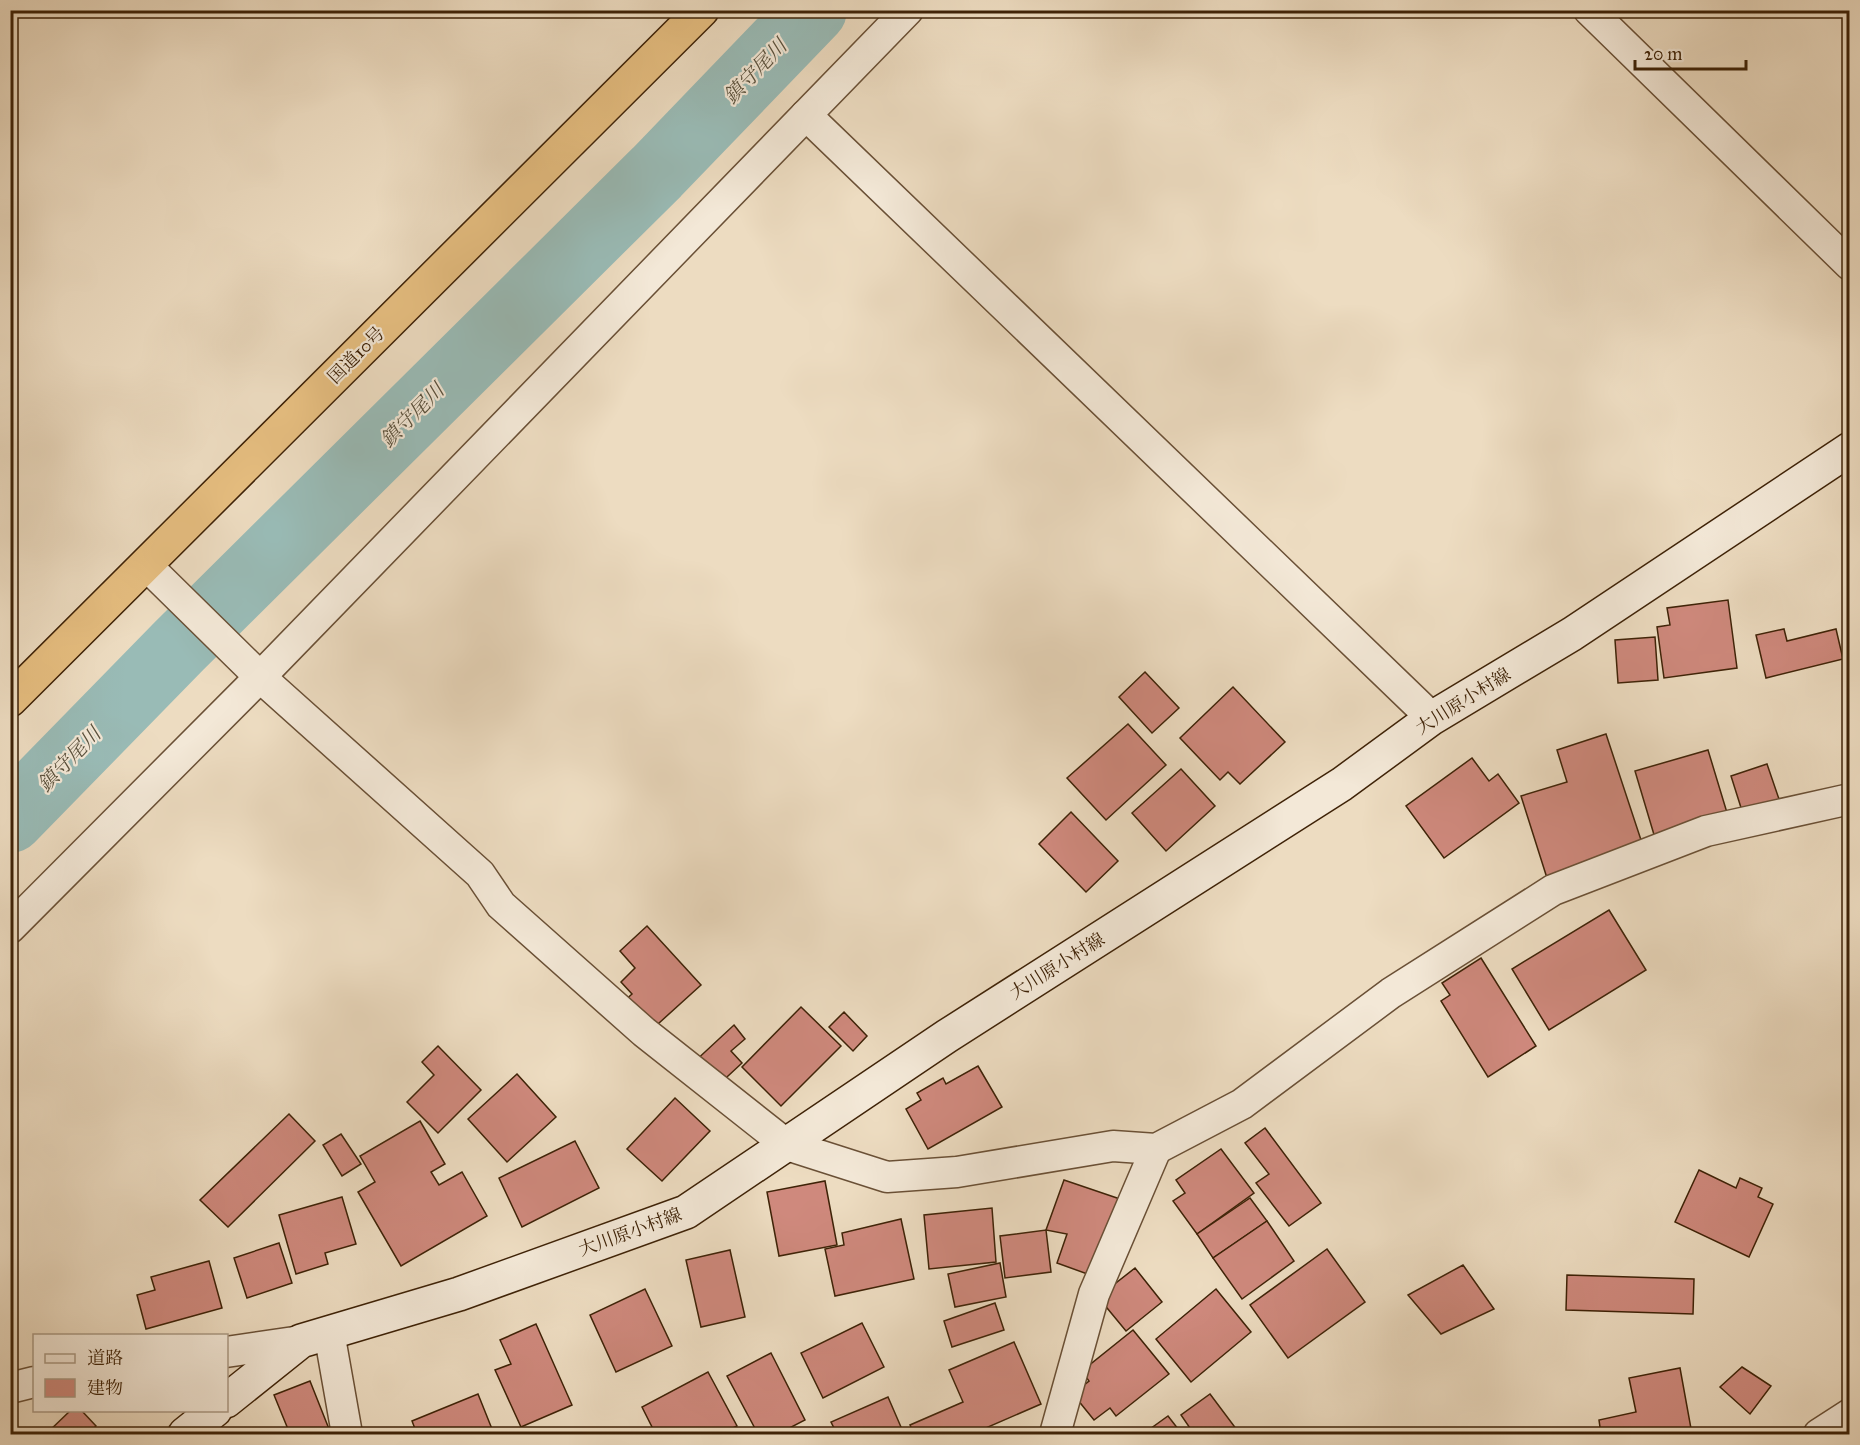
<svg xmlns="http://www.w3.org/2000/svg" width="1860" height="1445" viewBox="0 0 1860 1445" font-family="'IM FELL Great Primer','Noto Serif JP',serif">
	<rect width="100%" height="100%" fill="#eddcc1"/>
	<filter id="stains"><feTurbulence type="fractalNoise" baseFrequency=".00333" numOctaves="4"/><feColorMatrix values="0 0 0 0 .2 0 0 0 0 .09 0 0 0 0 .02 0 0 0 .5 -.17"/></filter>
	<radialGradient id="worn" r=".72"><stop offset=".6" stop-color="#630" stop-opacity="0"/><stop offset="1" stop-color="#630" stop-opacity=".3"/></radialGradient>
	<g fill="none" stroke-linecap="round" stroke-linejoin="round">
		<!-- river -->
		<path stroke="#99bbb6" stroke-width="68" d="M 10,819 L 179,646 L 657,172 L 813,10"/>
	</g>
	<!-- building -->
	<g fill="#cf897d" stroke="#3e2207" stroke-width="1.5">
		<path d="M 1728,600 L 1737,668 L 1664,678 L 1657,627 L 1670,625 L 1667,608 Z"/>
		<path d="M 1784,629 L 1787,641 L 1836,629 L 1843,659 L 1766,678 L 1756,635 Z"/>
		<path d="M 1655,637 L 1658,680 L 1618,683 L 1615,640 Z"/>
		<path d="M 1145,672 L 1179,708 L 1152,733 L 1119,697 Z"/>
		<path d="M 1233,687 L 1285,742 L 1240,784 L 1228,772 L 1220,780 L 1180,738 Z"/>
		<path d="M 1128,724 L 1166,765 L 1106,820 L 1067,778 Z"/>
		<path d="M 1606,734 L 1643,846 L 1547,878 L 1521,796 L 1567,782 L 1557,750 Z"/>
		<path d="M 1708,750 L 1728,816 L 1655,838 L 1635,771 Z"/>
		<path d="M 1472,758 L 1489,781 L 1498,774 L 1519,803 L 1444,858 L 1406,806 Z"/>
		<path d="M 1767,764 L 1780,802 L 1743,814 L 1731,776 Z"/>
		<path d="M 1181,769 L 1215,806 L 1166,851 L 1132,813 Z"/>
		<path d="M 1071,812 L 1118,861 L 1086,892 L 1039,844 Z"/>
		<path d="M 1609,910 L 1646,970 L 1549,1030 L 1512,969 Z"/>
		<path d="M 647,926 L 701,985 L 648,1033 L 621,1004 L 632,994 L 621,982 L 635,968 L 620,951 Z"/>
		<path d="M 1481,958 L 1536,1046 L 1488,1077 L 1441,1001 L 1450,995 L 1442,983 Z"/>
		<path d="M 801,1007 L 841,1046 L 781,1106 L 742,1067 Z"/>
		<path d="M 844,1012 L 867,1036 L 853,1051 L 829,1027 Z"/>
		<path d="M 734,1025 L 745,1039 L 731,1051 L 742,1063 L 714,1089 L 692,1064 Z"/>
		<path d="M 438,1046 L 481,1090 L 438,1133 L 407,1102 L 434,1075 L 422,1062 Z"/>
		<path d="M 978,1066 L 1002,1107 L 928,1149 L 906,1109 L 921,1100 L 917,1093 L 943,1078 L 946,1084 Z"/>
		<path d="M 517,1074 L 556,1117 L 507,1162 L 468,1119 Z"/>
		<path d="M 675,1098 L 710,1131 L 662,1181 L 627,1149 Z"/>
		<path d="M 289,1114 L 315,1141 L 228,1227 L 200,1200 Z"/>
		<path d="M 420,1121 L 445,1164 L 431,1172 L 439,1185 L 462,1172 L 487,1216 L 401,1266 L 358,1192 L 375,1182 L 360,1156 Z"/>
		<path d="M 1265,1128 L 1321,1203 L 1289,1226 L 1256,1183 L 1269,1174 L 1245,1143 Z"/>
		<path d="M 341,1134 L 361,1164 L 342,1176 L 323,1145 Z"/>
		<path d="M 575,1141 L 599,1188 L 522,1227 L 499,1178 Z"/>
		<path d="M 1221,1149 L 1254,1193 L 1197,1234 L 1173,1201 L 1185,1193 L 1176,1180 Z"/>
		<path d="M 1699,1170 L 1736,1188 L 1740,1178 L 1762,1188 L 1758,1197 L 1773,1204 L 1749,1257 L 1675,1222 Z"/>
		<path d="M 1064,1180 L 1120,1199 L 1093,1276 L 1057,1263 L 1067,1234 L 1046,1230 Z"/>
		<path d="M 825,1181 L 837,1245 L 779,1256 L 767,1192 Z"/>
		<path d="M 342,1197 L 356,1244 L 325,1253 L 328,1264 L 296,1274 L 279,1215 Z"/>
		<path d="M 1250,1198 L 1267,1221 L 1213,1258 L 1197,1234 Z"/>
		<path d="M 992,1208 L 996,1262 L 929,1269 L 924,1215 Z"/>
		<path d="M 901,1219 L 914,1279 L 835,1296 L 825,1249 L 844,1245 L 842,1233 Z"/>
		<path d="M 1267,1221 L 1294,1261 L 1242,1299 L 1213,1258 Z"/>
		<path d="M 1046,1230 L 1051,1272 L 1005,1278 L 1000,1236 Z"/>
		<path d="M 279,1243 L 292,1283 L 247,1298 L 234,1258 Z"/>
		<path d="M 1327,1249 L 1365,1302 L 1288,1358 L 1250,1305 Z"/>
		<path d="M 730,1250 L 745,1317 L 701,1327 L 686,1260 Z"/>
		<path d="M 209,1261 L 222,1308 L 146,1329 L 137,1295 L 155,1290 L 151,1277 Z"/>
		<path d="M 1000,1263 L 1006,1297 L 955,1307 L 948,1274 Z"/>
		<path d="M 1463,1265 L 1494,1309 L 1441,1334 L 1408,1295 Z"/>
		<path d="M 1135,1268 L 1162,1302 L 1126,1331 L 1098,1297 Z"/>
		<path d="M 1567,1275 L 1694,1279 L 1693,1314 L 1566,1310 Z"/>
		<path d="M 645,1289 L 672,1346 L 616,1372 L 590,1315 Z"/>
		<path d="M 1216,1289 L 1251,1332 L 1191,1382 L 1156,1339 Z"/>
		<path d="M 995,1303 L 1004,1330 L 952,1347 L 944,1321 Z"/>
		<path d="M 862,1323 L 884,1367 L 823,1398 L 801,1353 Z"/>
		<path d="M 536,1324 L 572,1405 L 521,1427 L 495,1370 L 511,1364 L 500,1340 Z"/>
		<path d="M 1133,1330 L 1169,1374 L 1116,1416 L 1110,1408 L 1094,1420 L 1073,1394 L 1089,1381 L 1082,1371 Z"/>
		<path d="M 1014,1342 L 1041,1404 L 972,1434 L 914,1434 L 910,1425 L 963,1402 L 949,1370 Z"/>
		<path d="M 771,1353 L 805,1420 L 778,1434 L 758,1434 L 727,1376 Z"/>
		<path d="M 1742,1367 L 1771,1386 L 1750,1414 L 1720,1387 Z"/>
		<path d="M 1680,1368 L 1692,1434 L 1601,1434 L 1599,1420 L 1636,1412 L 1629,1378 Z"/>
		<path d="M 708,1372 L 737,1426 L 721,1434 L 643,1434 L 653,1429 L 642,1407 Z"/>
		<path d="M 310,1381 L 331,1434 L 290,1434 L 274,1395 Z"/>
		<path d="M 478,1394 L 494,1434 L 417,1434 L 412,1421 Z"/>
		<path d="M 1210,1394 L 1240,1434 L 1194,1434 L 1181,1415 Z"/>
		<path d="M 888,1397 L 904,1434 L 837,1434 L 831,1422 Z"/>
		<path d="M 71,1410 L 81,1410 L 96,1426 L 88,1434 L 46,1434 Z"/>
		<path d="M 1168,1416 L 1182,1434 L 1143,1434 Z"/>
	</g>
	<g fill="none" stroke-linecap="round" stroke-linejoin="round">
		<!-- minor casing -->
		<g stroke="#6a5036" stroke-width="33">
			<g id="minor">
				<path d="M 1589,10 L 1850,265"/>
				<path d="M 806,115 L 1432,718"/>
				<path d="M 146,565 L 260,677 L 480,874 L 501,905 L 644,1032 L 787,1145 L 887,1177 L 957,1172 L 1113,1146 L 1156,1149 L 1242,1104 L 1391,993 L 1553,890 L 1706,831 L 1850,799"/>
				<path d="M 10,928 L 260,677 L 908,10"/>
				<path d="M 329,1332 L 347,1434"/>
				<path d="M 226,1352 L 301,1341"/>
				<path d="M 10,1388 L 34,1382"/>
				<path d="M 1055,1434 L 1094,1294 L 1156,1149"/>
				<path d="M 1819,1434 L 1850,1414"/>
			</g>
		</g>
		<!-- secondary casing -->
		<g stroke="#3e2207" stroke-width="36">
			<g id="secondary">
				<path d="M 226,1401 L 301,1341 L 459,1294 L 686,1212 L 947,1036 L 1342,784 L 1432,718 L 1572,634 L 1850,449"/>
				<path d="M 185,1434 L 215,1410"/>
			</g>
		</g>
		<!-- trunk casing -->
		<g stroke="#3e2207" stroke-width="36">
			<path id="trunk" d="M 10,700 L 702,10"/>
		</g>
		<!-- minor -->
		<use href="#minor" stroke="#f3e8d7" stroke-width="30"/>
		<!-- secondary -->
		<use href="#secondary" stroke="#f3e8d7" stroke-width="33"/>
		<!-- trunk -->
		<use href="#trunk" stroke="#e6be80" stroke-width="33"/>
	</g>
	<g text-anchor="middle" stroke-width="4.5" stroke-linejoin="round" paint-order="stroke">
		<!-- street labels -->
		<g font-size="18" fill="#3e2207" stroke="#f3e8d7">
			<text transform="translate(356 355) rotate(-45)" y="6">国道10号</text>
			<text transform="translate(1463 701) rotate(-32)" y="6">大川原小村線</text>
			<text transform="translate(1057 966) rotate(-32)" y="6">大川原小村線</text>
			<text transform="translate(630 1232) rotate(-20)" y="6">大川原小村線</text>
		</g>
		<!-- water labels -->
		<g font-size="20" font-style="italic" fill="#59503c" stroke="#f3e8d7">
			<text transform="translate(755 71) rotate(-46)" y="7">鎮守尾川</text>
			<text transform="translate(412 415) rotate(-45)" y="7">鎮守尾川</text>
			<text transform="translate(69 759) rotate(-46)" y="7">鎮守尾川</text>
		</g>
	</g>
	<!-- margin -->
	<rect width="1860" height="1445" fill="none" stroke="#eddcc1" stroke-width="36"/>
	<rect x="12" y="12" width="1836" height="1421" fill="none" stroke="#3e2207" stroke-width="3"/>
	<rect x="18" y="18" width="1824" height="1409" fill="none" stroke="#3e2207" stroke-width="1.5"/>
	<!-- legend -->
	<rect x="33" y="1334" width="195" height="78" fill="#f3e8d7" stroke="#ab9984" stroke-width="1.5"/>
	<rect x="45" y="1354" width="30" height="9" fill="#f3e8d7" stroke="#ab9984" stroke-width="1.5"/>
	<text x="87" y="1364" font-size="18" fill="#3e2207">道路</text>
	<rect x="45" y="1379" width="30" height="18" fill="#cf897d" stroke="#ab9984" stroke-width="1.5"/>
	<text x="87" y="1394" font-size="18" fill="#3e2207">建物</text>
	<!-- scale -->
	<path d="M1635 60v9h111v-9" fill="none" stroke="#3e2207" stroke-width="3"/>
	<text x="1644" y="60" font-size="18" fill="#3e2207" stroke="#f3e8d7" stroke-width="4.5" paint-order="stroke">20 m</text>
	<rect width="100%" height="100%" filter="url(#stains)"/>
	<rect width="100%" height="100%" fill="url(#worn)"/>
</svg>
